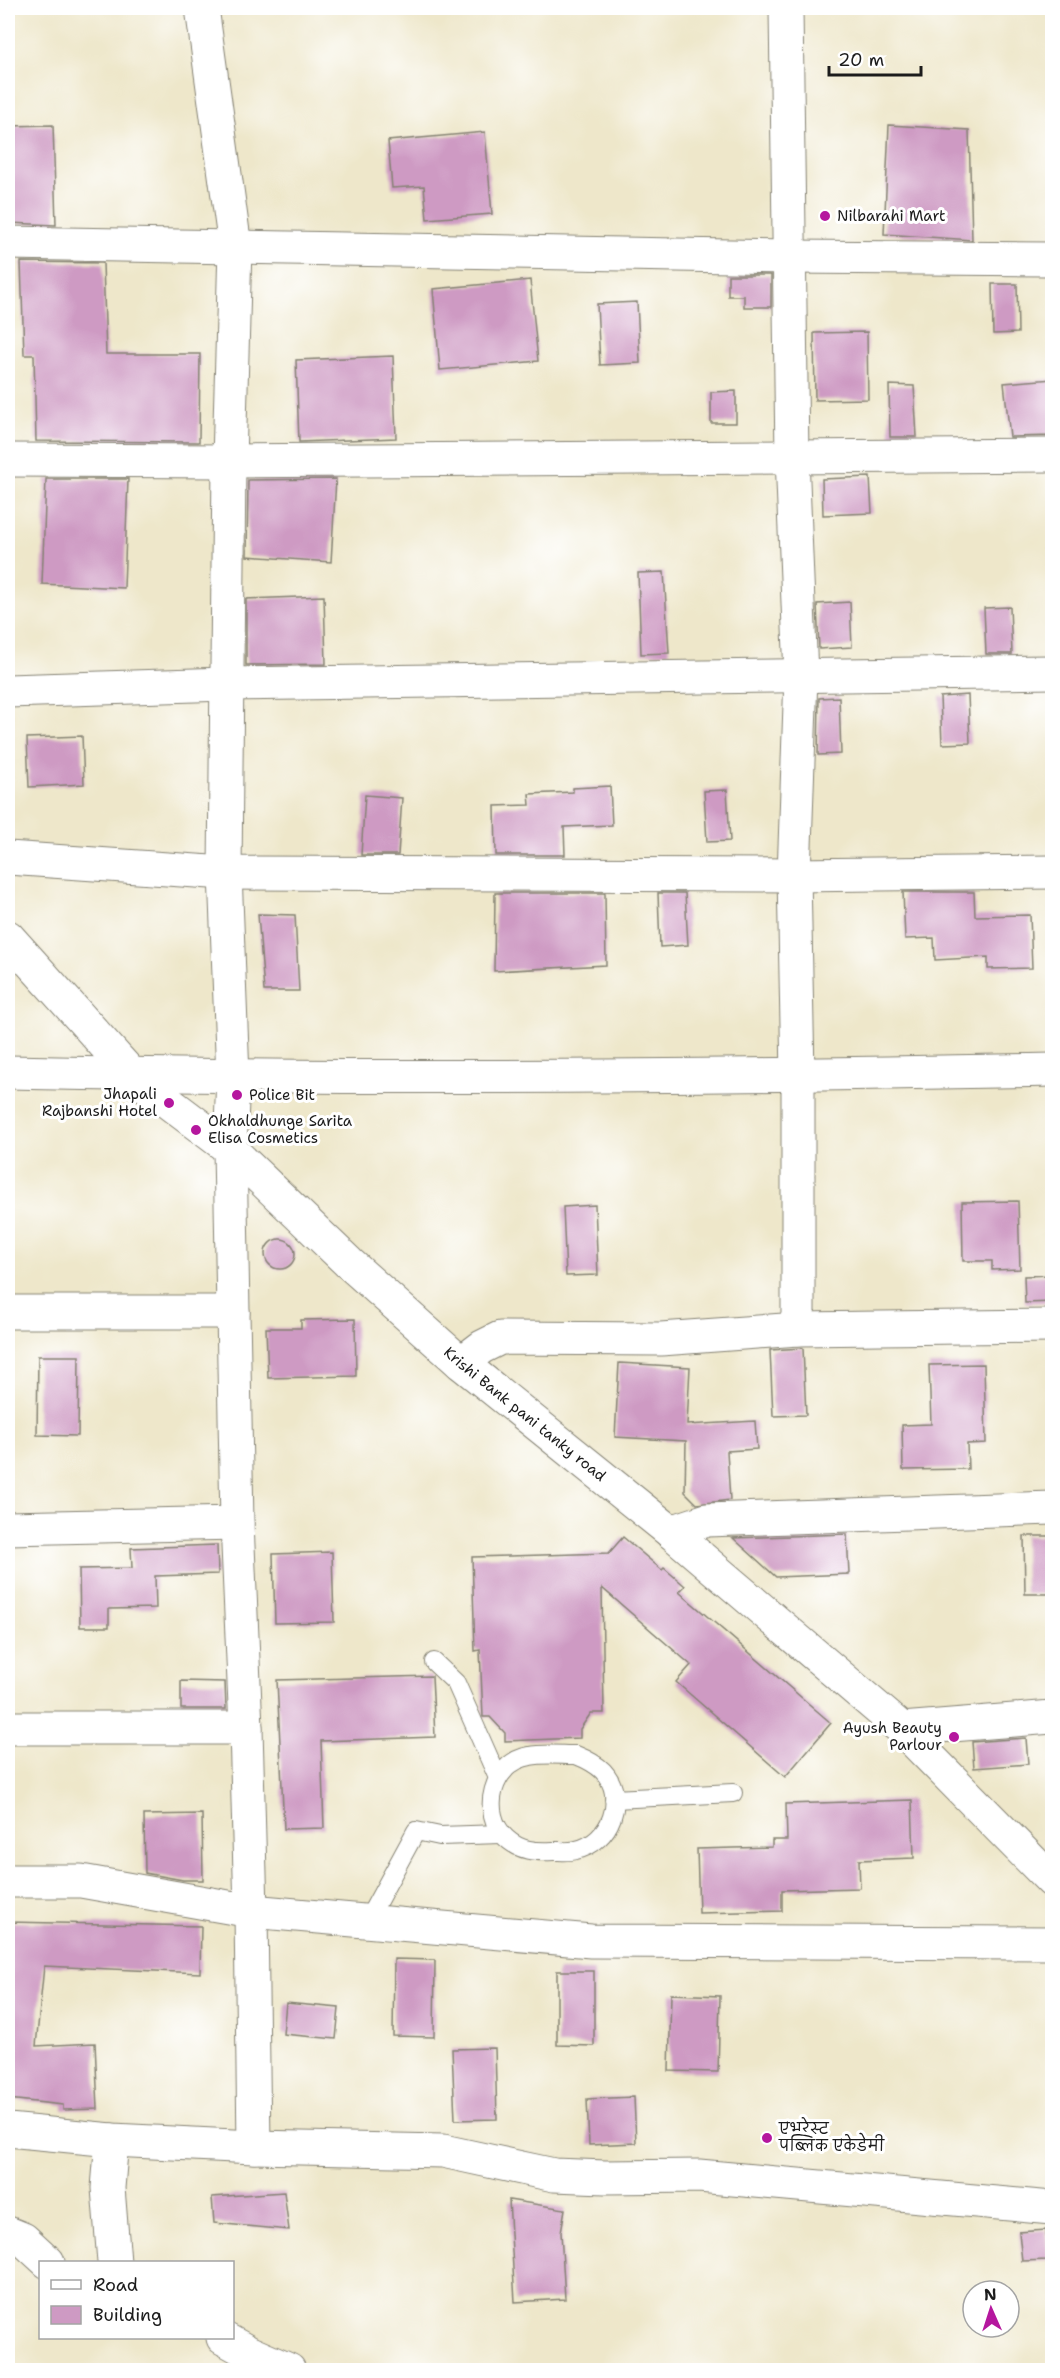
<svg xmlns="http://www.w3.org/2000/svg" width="1060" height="2378" viewBox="0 0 1060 2378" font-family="'Shantell Sans','Playpen Sans Deva',sans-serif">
	<rect width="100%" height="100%" fill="#fff"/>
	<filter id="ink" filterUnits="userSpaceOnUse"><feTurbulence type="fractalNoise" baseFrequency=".0167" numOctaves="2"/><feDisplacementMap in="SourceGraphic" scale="12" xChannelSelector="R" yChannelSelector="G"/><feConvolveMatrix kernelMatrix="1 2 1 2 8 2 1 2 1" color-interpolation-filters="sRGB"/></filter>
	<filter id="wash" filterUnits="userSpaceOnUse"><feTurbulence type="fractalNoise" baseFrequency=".008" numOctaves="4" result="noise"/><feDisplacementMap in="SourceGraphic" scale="24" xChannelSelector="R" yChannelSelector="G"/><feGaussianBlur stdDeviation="1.35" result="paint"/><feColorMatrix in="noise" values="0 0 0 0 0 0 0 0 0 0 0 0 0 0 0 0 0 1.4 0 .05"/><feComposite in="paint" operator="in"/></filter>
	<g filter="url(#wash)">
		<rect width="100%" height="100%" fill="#eee7ca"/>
		<g id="blocks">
			<!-- building -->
			<g fill="#ce9ac3">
				<path d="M 53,125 L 56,225 L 8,223 L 8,126 Z"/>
				<path d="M 889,125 L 969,130 L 972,240 L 884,234 Z"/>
				<path d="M 485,132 L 492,214 L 427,219 L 424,186 L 392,188 L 388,141 Z"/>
				<path d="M 21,262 L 103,263 L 106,354 L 200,354 L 199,442 L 36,441 L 34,355 L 24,355 Z"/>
				<path d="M 728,275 L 771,275 L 771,307 L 744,307 L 744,296 L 728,296 Z"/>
				<path d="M 530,280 L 538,361 L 440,370 L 433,289 Z"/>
				<path d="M 992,284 L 1017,284 L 1018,333 L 993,334 Z"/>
				<path d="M 637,302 L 640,363 L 600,365 L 597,304 Z"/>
				<path d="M 867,332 L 868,399 L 815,400 L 814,333 Z"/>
				<path d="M 393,356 L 396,438 L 299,442 L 296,360 Z"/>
				<path d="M 1053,379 L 1053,436 L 1010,437 L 1004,383 Z"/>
				<path d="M 889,385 L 914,386 L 917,437 L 890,437 Z"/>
				<path d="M 736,391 L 736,423 L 711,423 L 711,392 Z"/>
				<path d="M 870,477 L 872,513 L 823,515 L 822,479 Z"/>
				<path d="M 46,479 L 128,479 L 124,588 L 42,584 Z"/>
				<path d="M 336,479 L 331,562 L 247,556 L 248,480 Z"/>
				<path d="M 664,572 L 669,653 L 641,654 L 638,573 Z"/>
				<path d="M 324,596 L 326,664 L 246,665 L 246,599 Z"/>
				<path d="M 850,602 L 852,647 L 819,649 L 817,604 Z"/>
				<path d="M 1010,607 L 1012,654 L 986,654 L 984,608 Z"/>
				<path d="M 968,695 L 970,743 L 942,744 L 940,697 Z"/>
				<path d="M 839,697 L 841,754 L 818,755 L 819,698 Z"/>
				<path d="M 82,736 L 84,784 L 29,787 L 27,738 Z"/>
				<path d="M 610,786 L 612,825 L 564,827 L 565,855 L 496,855 L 495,806 L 530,805 L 529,794 L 573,792 L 573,788 Z"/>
				<path d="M 727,790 L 730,841 L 707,842 L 704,791 Z"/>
				<path d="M 365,795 L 402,798 L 398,855 L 361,855 Z"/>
				<path d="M 903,892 L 974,892 L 975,916 L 1030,915 L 1032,968 L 988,969 L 988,957 L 935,960 L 934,938 L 905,939 Z"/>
				<path d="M 495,893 L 605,893 L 606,965 L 494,971 Z"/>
				<path d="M 658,893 L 685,893 L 688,945 L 660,947 Z"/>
				<path d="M 258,914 L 295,915 L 299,991 L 264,991 Z"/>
				<path d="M 1018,1201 L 1020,1269 L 992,1270 L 992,1261 L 963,1261 L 962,1202 Z"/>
				<path d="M 595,1205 L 598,1275 L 566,1276 L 563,1207 Z"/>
				<circle cx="280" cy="1254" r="15"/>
				<path d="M 1053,1275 L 1053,1302 L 1025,1303 L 1024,1276 Z"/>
				<path d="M 355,1319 L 356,1376 L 268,1378 L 266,1328 L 301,1328 L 301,1320 Z"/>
				<path d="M 803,1348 L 806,1415 L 773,1416 L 770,1350 Z"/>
				<path d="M 38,1356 L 79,1356 L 78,1436 L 37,1435 Z"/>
				<path d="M 619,1363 L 690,1367 L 687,1425 L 755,1421 L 757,1449 L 727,1451 L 730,1500 L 697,1504 L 685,1492 L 686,1441 L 615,1437 Z"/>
				<path d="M 984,1364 L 986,1443 L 967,1444 L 968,1469 L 903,1470 L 902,1425 L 931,1424 L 929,1365 Z"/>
				<path d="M 847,1534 L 849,1574 L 776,1577 L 733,1538 Z"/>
				<path d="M 1024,1536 L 1051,1536 L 1052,1594 L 1025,1594 Z"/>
				<path d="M 623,1537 L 662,1570 L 664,1568 L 685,1586 L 679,1592 L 831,1723 L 785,1777 L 676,1682 L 691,1665 L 602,1588 L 604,1713 L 591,1713 L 580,1729 L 580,1738 L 505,1741 L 505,1733 L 490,1717 L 483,1717 L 480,1650 L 475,1651 L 472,1557 L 609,1553 Z"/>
				<path d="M 217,1545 L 218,1574 L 155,1576 L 156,1608 L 109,1609 L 109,1627 L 80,1627 L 79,1569 L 132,1568 L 131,1548 Z"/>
				<path d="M 332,1552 L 334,1622 L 275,1623 L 273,1554 Z"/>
				<path d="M 432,1676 L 435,1737 L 321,1741 L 324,1828 L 284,1829 L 277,1680 Z"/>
				<path d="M 181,1681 L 225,1682 L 226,1709 L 181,1709 Z"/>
				<path d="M 1026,1738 L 1028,1764 L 974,1768 L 972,1742 Z"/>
				<path d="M 912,1800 L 914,1858 L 859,1860 L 860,1888 L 782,1890 L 782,1911 L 699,1913 L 697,1849 L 772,1847 L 772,1840 L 787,1840 L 786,1804 Z"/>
				<path d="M 202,1814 L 203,1880 L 183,1880 L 145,1873 L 144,1815 Z"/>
				<path d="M 8,1922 L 201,1926 L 200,1973 L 44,1966 L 36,2046 L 95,2043 L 98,2109 L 63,2110 L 63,2105 L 8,2099 L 8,2065 L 12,2014 L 8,2013 Z"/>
				<path d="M 394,1959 L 435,1960 L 434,2037 L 393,2036 Z"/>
				<path d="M 557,1971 L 594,1971 L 594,2046 L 557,2045 Z"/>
				<path d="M 671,1994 L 720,1996 L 718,2072 L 669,2071 Z"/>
				<path d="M 286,2003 L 339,2008 L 336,2039 L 283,2034 Z"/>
				<path d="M 495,2048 L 497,2119 L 455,2120 L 452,2049 Z"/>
				<path d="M 634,2097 L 636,2143 L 589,2145 L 587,2099 Z"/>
				<path d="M 284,2192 L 289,2230 L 214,2223 L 212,2197 Z"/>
				<path d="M 509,2200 L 565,2209 L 561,2232 L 565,2299 L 515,2302 Z"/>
				<path d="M 1046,2230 L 1048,2260 L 1022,2261 L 1019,2232 Z"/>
			</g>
		</g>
	</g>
	<g filter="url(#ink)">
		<use href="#blocks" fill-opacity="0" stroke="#858273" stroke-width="1.5"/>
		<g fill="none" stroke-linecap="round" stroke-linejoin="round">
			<!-- service casing -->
			<g stroke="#858273" stroke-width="20">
				<g id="service">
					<path d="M 434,1662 L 456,1683 L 498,1778"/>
					<path d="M 576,1755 C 586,1759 595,1763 603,1771 C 628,1798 610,1843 576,1850 C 569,1852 560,1851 553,1851 C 535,1852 520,1851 506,1838 C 479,1813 492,1762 530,1756 C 544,1753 561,1755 576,1755 Z"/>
					<path d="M 614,1799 L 733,1793"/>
					<path d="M 367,1921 L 416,1831 L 440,1836 L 501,1834"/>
				</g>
			</g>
			<!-- minor casing -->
			<g stroke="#858273" stroke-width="35">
				<g id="minor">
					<path d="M 202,8 L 235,247 L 229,461 L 225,873 L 233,1077 L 230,1149 L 233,1312 L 237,1523 L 246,1728 L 251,1911 L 254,2147"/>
					<path d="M 786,8 L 792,457 L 801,676 L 794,875 L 798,1075 L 798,1329"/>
					<path d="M 8,243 L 789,257 L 1052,259"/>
					<path d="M 8,460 L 229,461 L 1052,455"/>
					<path d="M 8,691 L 226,684 L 1052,672"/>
					<path d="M 8,858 L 225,873 L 794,875 L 1052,872"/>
					<path id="s1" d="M 8,937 L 132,1075 L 230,1149 L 349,1263 L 461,1363 L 671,1532 L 902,1729 L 1052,1881"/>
					<path d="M 8,1072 C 356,1080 704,1077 1052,1070"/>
					<path d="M 8,1312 L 233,1312"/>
					<path d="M 461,1363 L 482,1347 L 500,1338 L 661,1339 L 798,1329 L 1052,1326"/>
					<path d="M 8,1528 L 237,1523"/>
					<path d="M 671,1532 L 707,1520 L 1052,1508"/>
					<path d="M 8,1728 L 246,1728"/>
					<path d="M 902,1729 L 1052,1717"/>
					<path d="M 8,1881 L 81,1881 L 251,1911 L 591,1941 L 1052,1943"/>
					<path d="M 8,2130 L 112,2140 L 254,2147 L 443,2151 L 554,2175 L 605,2177 L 699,2176 L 1052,2208"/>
					<path d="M 112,2140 L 108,2188 L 114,2262"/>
					<path d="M 8,2233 L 23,2239 L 48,2262"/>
					<path d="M 223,2338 L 250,2353 L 289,2370"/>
				</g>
			</g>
			<!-- service -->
			<use href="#service" stroke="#fff" stroke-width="18"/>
			<!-- minor -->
			<use href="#minor" stroke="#fff" stroke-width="33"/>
		</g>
	</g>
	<!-- markers -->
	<g fill="#b5179e" stroke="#fff" stroke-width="2">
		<circle cx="825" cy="216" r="6"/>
		<circle cx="237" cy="1095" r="6"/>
		<circle cx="169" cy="1103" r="6"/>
		<circle cx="196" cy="1130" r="6"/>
		<circle cx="954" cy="1737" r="6"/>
		<circle cx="767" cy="2138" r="6"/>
	</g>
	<g text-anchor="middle" stroke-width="6" stroke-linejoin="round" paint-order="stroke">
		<!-- poi labels -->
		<g font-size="15" fill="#1c1c1c" stroke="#fff" text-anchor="start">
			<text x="837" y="221">Nilbarahi Mart</text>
			<text x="157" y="1099" text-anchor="end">Jhapali<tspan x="157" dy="17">Rajbanshi Hotel</tspan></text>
			<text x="249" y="1100">Police Bit</text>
			<text x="208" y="1126">Okhaldhunge Sarita<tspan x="208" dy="17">Elisa Cosmetics</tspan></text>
			<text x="942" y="1733" text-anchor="end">Ayush Beauty<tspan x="942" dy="17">Parlour</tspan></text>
			<text x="779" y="2134">एभरेस्ट<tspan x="779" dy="17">पब्लिक एकेडेमी</tspan></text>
		</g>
		<!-- street labels -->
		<g font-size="15" fill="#1c1c1c" stroke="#fff">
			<text dy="5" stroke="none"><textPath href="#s1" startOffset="705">Krishi Bank pani tanky road</textPath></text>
		</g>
	</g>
	<!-- margin -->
	<rect width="1060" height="2378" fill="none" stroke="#fff" stroke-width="30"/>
	<!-- legend -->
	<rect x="39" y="2261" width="195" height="78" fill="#ffffff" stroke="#a4a4a4" stroke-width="1.5"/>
	<rect x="51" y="2280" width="30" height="9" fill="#ffffff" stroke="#a4a4a4" stroke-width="1.5"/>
	<text x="93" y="2291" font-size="18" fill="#1c1c1c">Road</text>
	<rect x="51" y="2306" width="30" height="18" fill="#ce9ac3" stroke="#a4a4a4" stroke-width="1.5"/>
	<text x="93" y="2321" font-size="18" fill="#1c1c1c">Building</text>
	<!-- north arrow -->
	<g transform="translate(991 2309) rotate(357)"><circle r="28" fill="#ffffff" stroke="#a4a4a4" stroke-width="1.5"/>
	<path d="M0-4.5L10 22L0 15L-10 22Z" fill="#b5179e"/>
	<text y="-9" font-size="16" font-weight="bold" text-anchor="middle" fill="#1c1c1c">N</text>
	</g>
	<!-- scale -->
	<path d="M829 66v9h92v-9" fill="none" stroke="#1c1c1c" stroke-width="3"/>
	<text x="838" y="66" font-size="18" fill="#1c1c1c" stroke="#ffffff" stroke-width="4.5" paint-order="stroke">20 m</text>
</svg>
